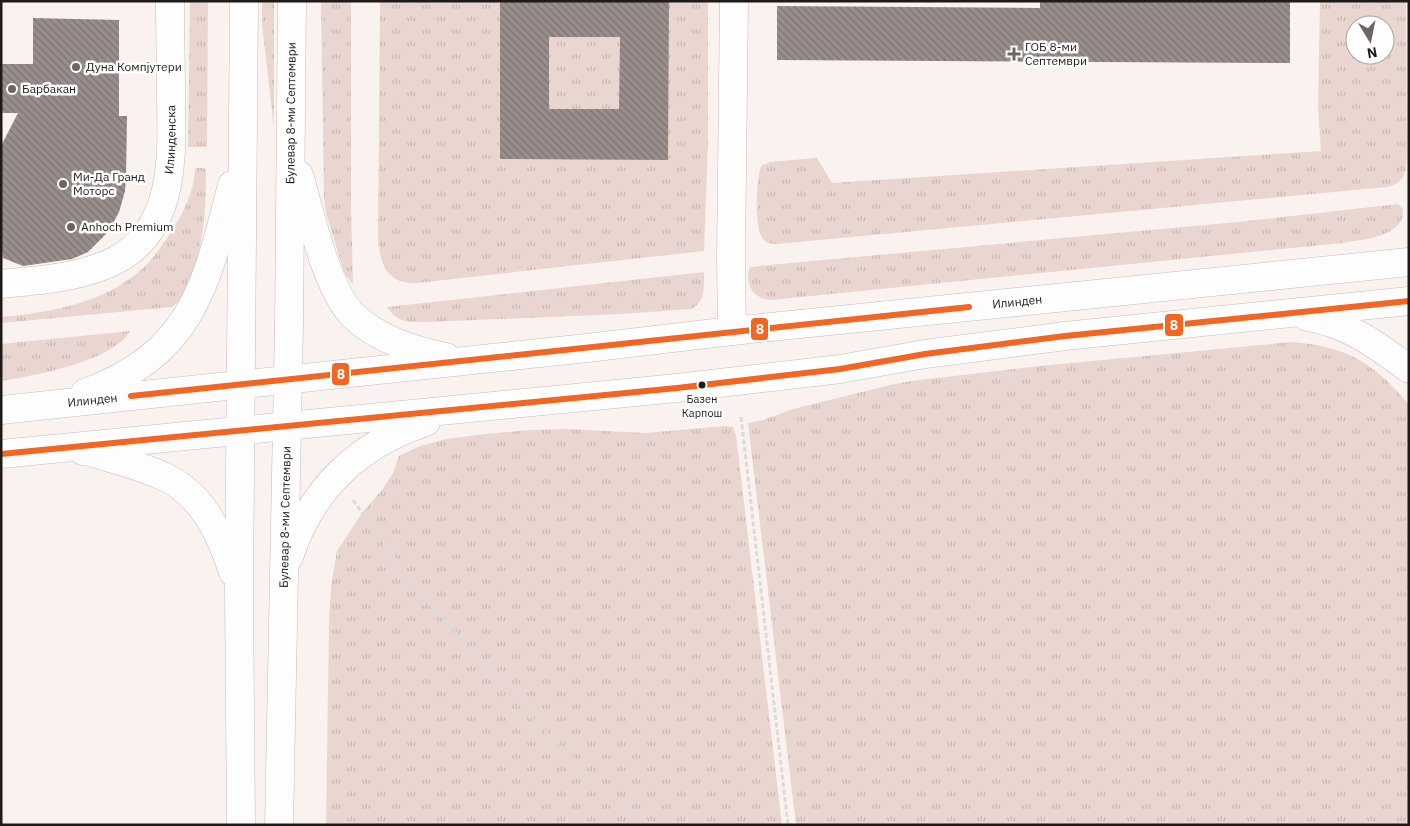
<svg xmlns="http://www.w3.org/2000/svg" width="1410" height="826" viewBox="0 0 1410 826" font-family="'IBM Plex Sans',sans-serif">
	<defs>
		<pattern id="grass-tufts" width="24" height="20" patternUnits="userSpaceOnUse" patternTransform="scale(1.25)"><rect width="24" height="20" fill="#ead6d0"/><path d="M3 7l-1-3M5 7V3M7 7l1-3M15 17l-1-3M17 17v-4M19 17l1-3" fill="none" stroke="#c8b7b2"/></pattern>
		<pattern id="building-back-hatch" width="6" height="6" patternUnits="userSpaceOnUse" patternTransform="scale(1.25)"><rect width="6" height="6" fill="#998e8b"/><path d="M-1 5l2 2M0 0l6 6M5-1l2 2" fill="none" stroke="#7c7371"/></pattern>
	</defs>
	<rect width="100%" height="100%" fill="#faf2ef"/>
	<!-- grass -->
	<g fill="url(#grass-tufts)" fill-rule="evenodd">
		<path d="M 190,1 L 208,1 L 207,147 L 188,147 Z"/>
		<path d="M 262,1 L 274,1 L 274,128 L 262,24 Z"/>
		<path d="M 321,1 L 351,1 L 351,206 L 353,284 L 347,277 L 344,272 L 326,213 L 324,199 Z"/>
		<path d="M 380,1 L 708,1 L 708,143 L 704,251 L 417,283 C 387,284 380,265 378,238 Z"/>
		<path d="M 1320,1 L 1406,1 L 1407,154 C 1405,172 1407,182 1387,187 L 777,244 C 772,244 767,244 763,239 C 754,227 756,181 761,166 L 770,162 L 817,158 L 832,183 L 1321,151 L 1318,106 ZM 1355,25 L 1385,25 L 1385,55 L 1355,55 Z"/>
		<path d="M 196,168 L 204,168 L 206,171 C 206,209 204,246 189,282 C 184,292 181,301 172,307 L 1,323 L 1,317 C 52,312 103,304 143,268 C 154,258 162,245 171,232 C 183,213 194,193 195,169 Z"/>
		<path d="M 1398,204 L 1403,209 C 1406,237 1361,240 1342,243 L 771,300 C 754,299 745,286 749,269 L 751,267 L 769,265 L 1238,222 Z"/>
		<path d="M 704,272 C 704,286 706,302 691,309 L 622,314 L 426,322 C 407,322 398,323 387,307 Z"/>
		<path d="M 130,331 C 114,361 33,376 1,381 L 1,344 Z"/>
		<path d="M 1292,342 C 1346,346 1375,363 1409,405 L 1409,825 L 796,825 L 748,423 L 763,420 L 793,409 L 890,385 L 911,381 L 1039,366 Z"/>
		<path d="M 725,426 L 733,427 L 736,435 L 782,825 L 326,825 L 329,622 L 331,587 L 337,551 L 362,513 L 382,490 L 393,473 L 399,456 L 420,446 L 446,439 L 485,434 L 530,430 L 567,429 L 645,433 Z"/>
	</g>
	<!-- building -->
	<g fill="url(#building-back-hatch)" fill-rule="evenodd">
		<path d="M 500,1 L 669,1 L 668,160 L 500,159 ZM 549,37 L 620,37 L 619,109 L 549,109 Z"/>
		<path d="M 1040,1 L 1290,1 L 1290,63 L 777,60 L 777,6 L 1040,8 Z"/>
		<path d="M 33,18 L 119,20 L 119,116 L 127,116 L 126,177 L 125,191 L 119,212 L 109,231 L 88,252 L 72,259 L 23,266 L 3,258 L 1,242 L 1,146 L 18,113 L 1,113 L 1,64 L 33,64 Z"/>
	</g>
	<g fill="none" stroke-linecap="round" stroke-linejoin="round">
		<!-- minor casing -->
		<g stroke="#c3bcba" stroke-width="29">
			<g id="minor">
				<path d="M 299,175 C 310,212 325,283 350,312 C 372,337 414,351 446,357"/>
				<path id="s1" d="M 1,284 C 39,280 82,278 116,260 C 176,229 172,154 171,97 C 171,65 170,33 170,1"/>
				<path d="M 1307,317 C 1347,323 1377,345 1409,369"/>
				<path d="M 732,331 L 731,258 L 734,1"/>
				<path d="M 85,393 C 193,353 206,286 232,185"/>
				<path id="s2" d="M 1,410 L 587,348 L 732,331 L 1409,262"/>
				<path d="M 83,451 L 91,452 C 115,460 142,466 165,477 C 203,495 221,535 233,572"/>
				<path d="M 1,454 L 677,388 L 840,369 L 925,354 L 1065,336 L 1409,301"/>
				<path d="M 289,557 C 311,489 359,444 426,422"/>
				<path d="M 241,825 L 239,592 L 244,1"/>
				<path id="s3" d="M 279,825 L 289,326 L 292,1"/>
			</g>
		</g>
		<!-- path -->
		<g stroke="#dcdad9" stroke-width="3" stroke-dasharray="5 2.5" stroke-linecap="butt">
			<path d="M 741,417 L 788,825"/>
			<path d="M 353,500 L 412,584 L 477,657 L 538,724 L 602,787 L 646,825"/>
		</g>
		<!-- minor -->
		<use href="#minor" stroke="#fefdfd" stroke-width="28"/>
		<!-- bus-1 casing -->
		<g stroke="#fff" stroke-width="10">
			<g id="bus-1">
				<path d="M 131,396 L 969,307"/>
				<path d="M 1,454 L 677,388 L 840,369 L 925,354 L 1065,336 L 1409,301"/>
			</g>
		</g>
		<!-- bus-1 -->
		<use href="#bus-1" stroke="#f26522" stroke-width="6"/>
	</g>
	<!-- markers -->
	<g fill="#6c6563" stroke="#fff" stroke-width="2">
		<path d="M1011.5 46.5h5v5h5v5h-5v5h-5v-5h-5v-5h5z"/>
		<circle cx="76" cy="67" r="5"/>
		<circle cx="12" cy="89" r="5"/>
		<circle cx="63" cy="184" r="5"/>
		<circle cx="71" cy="227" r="5"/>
	</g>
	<circle fill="#1f1917" stroke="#fff" stroke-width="2" cx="702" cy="385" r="4.5"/>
	<g text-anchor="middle" stroke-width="5" stroke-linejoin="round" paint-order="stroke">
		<!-- bus labels -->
		<g font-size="11" fill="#1f1917" stroke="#fff">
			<text x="702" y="403">Базен<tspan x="702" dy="14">Карпош</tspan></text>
		</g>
		<!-- poi labels -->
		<g font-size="12" fill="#1f1917" stroke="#fff" text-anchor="start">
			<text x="1025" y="51">ГОБ 8-ми<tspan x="1025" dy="14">Септември</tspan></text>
			<text x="86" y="71">Дуна Компјутери</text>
			<text x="22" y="93">Барбакан</text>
			<text x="73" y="181">Ми-Да Гранд<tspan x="73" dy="14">Моторс</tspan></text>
			<text x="81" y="231">Anhoch Premium</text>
		</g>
		<!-- street labels -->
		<g font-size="12" fill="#1f1917" stroke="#fff">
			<text dy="4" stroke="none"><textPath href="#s3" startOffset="712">Булевар 8-ми Септември</textPath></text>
			<text dy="4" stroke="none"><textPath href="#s1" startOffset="258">Илинденска</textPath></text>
			<text dy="4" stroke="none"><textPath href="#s2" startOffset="1022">Илинден</textPath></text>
			<text dy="4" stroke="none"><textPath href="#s2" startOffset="92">Илинден</textPath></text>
			<text dy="4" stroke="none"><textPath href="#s3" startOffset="308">Булевар 8-ми Септември</textPath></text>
		</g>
	</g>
	<g stroke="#fff" stroke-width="2">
		<rect x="1164" y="313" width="20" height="24" rx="5" fill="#f26522"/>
		<rect x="750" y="317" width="19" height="24" rx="5" fill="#f26522"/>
		<rect x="331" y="362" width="19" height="24" rx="5" fill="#f26522"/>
	</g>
	<g font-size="14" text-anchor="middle" font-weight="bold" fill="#fff">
		<text x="1174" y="330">8</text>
		<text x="760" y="334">8</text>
		<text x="341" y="379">8</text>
	</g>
	<!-- border -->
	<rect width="1410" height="826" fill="none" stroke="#1f1917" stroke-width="5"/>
	<!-- north arrow -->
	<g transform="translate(1370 40) rotate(170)"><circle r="24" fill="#ffffff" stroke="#a5a3a2"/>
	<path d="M0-4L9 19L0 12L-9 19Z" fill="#6c6563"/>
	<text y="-8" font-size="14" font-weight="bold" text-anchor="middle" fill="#1f1917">N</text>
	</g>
</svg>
